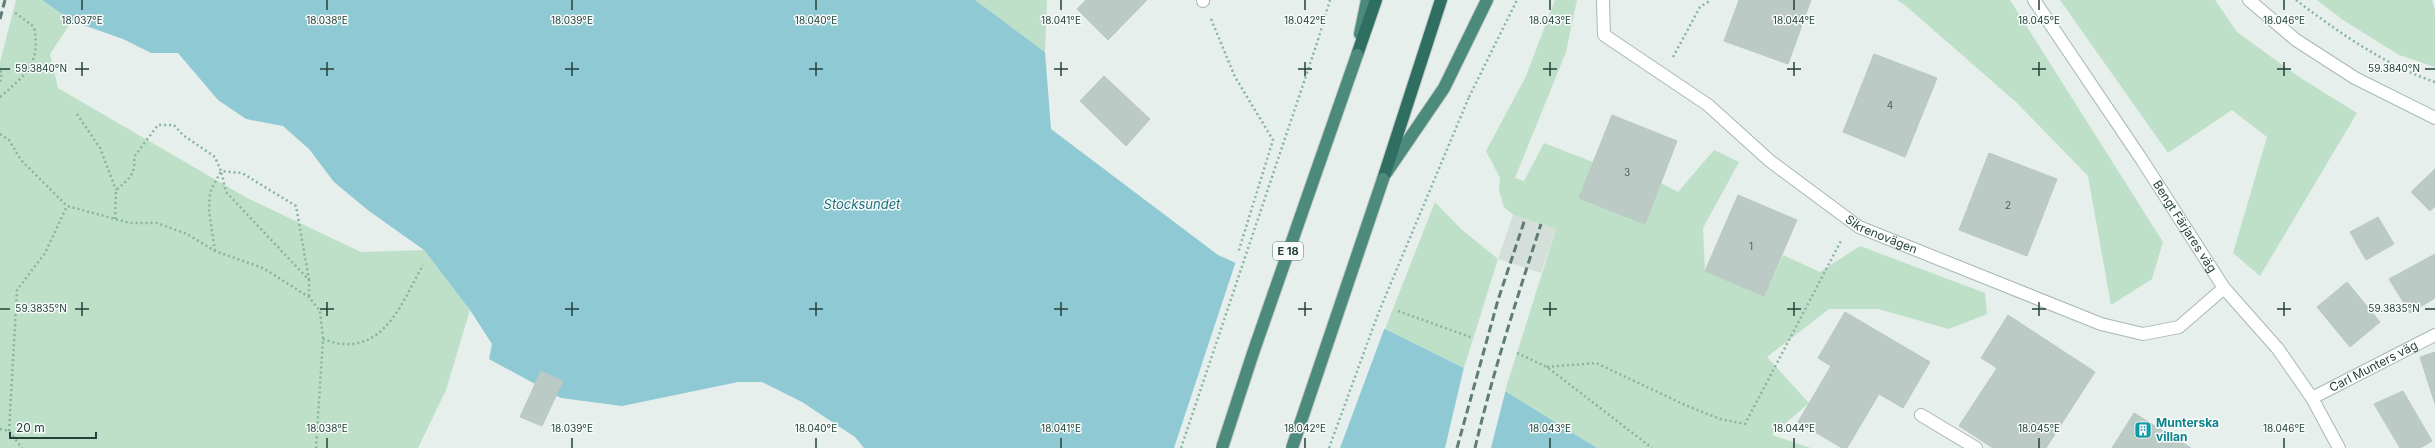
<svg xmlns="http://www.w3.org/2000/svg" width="2435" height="448" viewBox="0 0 2435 448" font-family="Inter,sans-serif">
	<rect width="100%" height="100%" fill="#e6efeb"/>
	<!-- built -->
	<path fill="#d4dfda" d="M 1513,215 L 1556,229 L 1541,273 L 1498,259 Z"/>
	<!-- green -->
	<g fill="#bfe0c8">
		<path d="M 16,0 L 42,0 L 72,21 L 50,54 L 58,88 L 247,198 L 361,252 L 424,250 L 470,310 L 446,390 L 418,448 L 0,448 L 0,62 Z"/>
		<path d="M 975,0 L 1047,0 L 1045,52 Z"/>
		<path d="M 1555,0 L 1577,0 L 1566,52 L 1515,178 L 1524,181 L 1544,143 L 1593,162 L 1645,224 L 1661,183 L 1678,192 L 1714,150 L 1739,162 L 1703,228 L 1705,271 L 1764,296 L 1783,255 L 1820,272 L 1860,246 L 1985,293 L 1987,314 L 1949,329 L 1878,309 L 1829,309 L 1767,357 L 1809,403 L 1772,435 L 1811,448 L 1597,448 L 1505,391 L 1556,229 L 1513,215 L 1504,207 L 1499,191 L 1500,178 L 1486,151 L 1526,76 Z"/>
		<path d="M 1897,0 L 2010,0 L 2163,242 L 2152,279 L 2111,305 L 2088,176 L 2017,103 L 1906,6 Z"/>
		<path d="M 2060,0 L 2215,0 L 2237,32 L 2299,77 L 2357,113 L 2260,276 L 2233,253 L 2267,137 L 2232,110 L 2168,153 Z"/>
		<path d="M 2317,0 L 2432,0 L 2435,10 L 2435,67 L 2399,55 L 2343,20 Z"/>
		<path d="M 1435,202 L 1461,229 L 1498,259 L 1464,368 L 1385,329 Z"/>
	</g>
	<!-- water -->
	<path fill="#8ec9d4" d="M 42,0 L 975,0 L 1045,52 L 1051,129 L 1218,255 L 1385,329 L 1464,368 L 1505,391 L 1597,448 L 864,448 L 855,437 L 802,402 L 762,382 L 738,382 L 622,406 L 561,398 L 489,359 L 492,344 L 470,310 L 424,250 L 369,211 L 334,182 L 309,149 L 283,126 L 246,119 L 218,100 L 178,53 L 151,53 L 123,39 L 72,21 Z"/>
	<!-- pier -->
	<g fill="#e6efeb">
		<path d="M 1236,261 L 1385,327 L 1340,448 L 1174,448 Z"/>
		<path d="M 1464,367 L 1506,389 L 1491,448 L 1445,448 Z"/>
	</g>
	<!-- building -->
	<g fill="#bbcac4" stroke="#b8c9c2">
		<path d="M 1086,0 L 1147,0 L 1108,40 L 1077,9 Z"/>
		<path d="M 1739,0 L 1811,0 L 1788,64 L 1724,41 Z"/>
		<path d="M 1874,54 L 1937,78 L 1905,157 L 1843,132 Z"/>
		<path d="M 1104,76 L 1150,119 L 1126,146 L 1080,101 Z"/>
		<path d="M 1612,115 L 1677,141 L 1645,224 L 1579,198 Z"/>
		<path d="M 1989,153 L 2057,179 L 2027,256 L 1959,230 Z"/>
		<path d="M 2435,169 L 2435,206 L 2430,211 L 2411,192 Z"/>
		<path d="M 1738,195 L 1797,220 L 1764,296 L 1705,271 Z"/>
		<path d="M 2378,217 L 2394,244 L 2366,260 L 2350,232 Z"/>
		<path d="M 2435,254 L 2435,298 L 2410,313 L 2389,279 Z"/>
		<path d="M 2347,282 L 2380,322 L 2350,347 L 2317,307 Z"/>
		<path d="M 1845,312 L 1930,362 L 1903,408 L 1879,394 L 1847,448 L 1842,448 L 1798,422 L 1831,366 L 1818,358 Z"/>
		<path d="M 2008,315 L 2095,372 L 2046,448 L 1993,448 L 1959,426 L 1997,368 L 1981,358 Z"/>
		<path d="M 2435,352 L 2435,404 L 2420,357 Z"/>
		<path d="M 541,371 L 563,381 L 542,426 L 520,417 Z"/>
		<path d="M 2403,391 L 2432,441 L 2420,448 L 2400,448 L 2374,404 Z"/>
		<path d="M 2134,413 L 2191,448 L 2112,448 Z"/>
	</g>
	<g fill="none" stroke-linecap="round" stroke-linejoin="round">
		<!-- service casing -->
		<g stroke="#a8b8b2" stroke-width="14">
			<path id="service" d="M 1921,415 L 1976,448"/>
		</g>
		<!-- minor casing -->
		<g stroke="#a8b8b2" stroke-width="14">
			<g id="minor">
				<path d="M 1203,0 L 1203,1"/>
				<path id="s1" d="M 1603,0 L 1604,35 L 1708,105 L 1770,161 L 1859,227 L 2101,324 L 2143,334 L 2179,327 L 2224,288"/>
				<path id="s2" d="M 2034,0 L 2142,160 L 2224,288 L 2278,349 L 2312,398 L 2339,448"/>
				<path id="s3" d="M 2312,398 L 2435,335"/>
			</g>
		</g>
		<!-- tertiary casing -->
		<g stroke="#a8b8b2" stroke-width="14">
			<path id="tertiary" d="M 2249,0 L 2296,40 L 2355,78 L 2435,118"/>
		</g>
		<!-- trunk casing -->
		<g stroke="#c2cac8" stroke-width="14">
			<g id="trunk">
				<path d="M 1360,34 L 1367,0"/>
				<path d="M 1386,173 L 1444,88 L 1487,0"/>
			</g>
		</g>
		<!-- motorway casing -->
		<g stroke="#c2cac8" stroke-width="14">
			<g id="motorway">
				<path d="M 1357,55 L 1376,0"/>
				<path d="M 1383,179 L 1441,0"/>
			</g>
		</g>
		<!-- path -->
		<g stroke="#86b3a5" stroke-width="2.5" stroke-dasharray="2 3" stroke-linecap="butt">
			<path d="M 2296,0 C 2338,32 2385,65 2435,82"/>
			<path d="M 1211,19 L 1235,77 L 1273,140 L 1238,253"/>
			<path d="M 1318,40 L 1330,0"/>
			<path d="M 1673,57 L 1700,7 L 1711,0"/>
			<path d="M 0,71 L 2,72 L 0,83"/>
			<path d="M 0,97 C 26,74 41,64 34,27 L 13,11"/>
			<path d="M 1469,97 L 1517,0"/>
			<path d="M 77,114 L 100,148 L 116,190"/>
			<path d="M 0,134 L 9,140 L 21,160 L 67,206 L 130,223 L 157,223 L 187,234 L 215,251 L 263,268 L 309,297 L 320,311 L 323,339 L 316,448"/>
			<path d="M 115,219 L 116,190 C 129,179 136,174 134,157 L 158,125 L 174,125 L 183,135 L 215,157 L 221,171 L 242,173 L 296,206 L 309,280"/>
			<path d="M 215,251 L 209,211 L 210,192 L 221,171 L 226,192 L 309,280 L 309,296"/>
			<path d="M 1398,311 L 1473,338"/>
			<path d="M 323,339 C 329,341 337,344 344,344 C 388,347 405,296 423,265"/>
			<path d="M 1517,353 L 1547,367 L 1652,448"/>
			<path d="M 1547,367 L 1596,363 L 1685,405 L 1720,419 L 1745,424 L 1842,239"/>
			<path d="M 0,429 L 9,431 L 22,448"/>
			<path d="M 9,431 L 17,290 L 45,253 L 67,206"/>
		</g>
		<!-- service -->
		<use href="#service" stroke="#fff" stroke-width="12"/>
		<!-- minor -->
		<use href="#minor" stroke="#fff" stroke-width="12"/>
		<!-- tertiary -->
		<use href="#tertiary" stroke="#fff" stroke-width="12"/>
		<!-- trunk -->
		<use href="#trunk" stroke="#4c8a7c" stroke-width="12"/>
		<!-- motorway -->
		<use href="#motorway" stroke="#2f6f62" stroke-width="12"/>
		<!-- rail -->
		<g stroke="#5f7d75" stroke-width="3" stroke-dasharray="8 4" stroke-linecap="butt">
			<path d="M 0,19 L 5,0"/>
			<path d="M 1457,448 L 1498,300 L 1525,219"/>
			<path d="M 1475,448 C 1493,372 1517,298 1541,224"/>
		</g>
		<!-- trunk-bridge casing -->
		<g stroke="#c2cac8" stroke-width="14" stroke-linecap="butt">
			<g id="trunk-bridge">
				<path d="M 1222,448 L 1253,353 L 1357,55"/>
				<path d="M 1292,448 L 1383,179"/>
			</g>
		</g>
		<!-- path-bridge -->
		<g stroke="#86b3a5" stroke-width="2.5" stroke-dasharray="2 3" stroke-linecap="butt">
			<path d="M 1181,448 L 1318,40"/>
			<path d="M 1329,448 L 1378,314 L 1469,97"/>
		</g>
		<!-- trunk-bridge -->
		<use href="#trunk-bridge" stroke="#4c8a7c" stroke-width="12"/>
	</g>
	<!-- ticks -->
	<path fill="none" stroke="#24423a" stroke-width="1.5" d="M 82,0 L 82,10M 327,0 L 327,10M 572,0 L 572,10M 816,0 L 816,10M 1061,0 L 1061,10M 1305,0 L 1305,10M 1550,0 L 1550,10M 1794,0 L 1794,10M 2039,0 L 2039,10M 2284,0 L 2284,10M 82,62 L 82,76M 327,62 L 327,76M 572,62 L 572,76M 816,62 L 816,76M 1061,62 L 1061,76M 1305,62 L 1305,76M 1550,62 L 1550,76M 1794,62 L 1794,76M 2039,62 L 2039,76M 2284,62 L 2284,76M 0,69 L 10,69M 75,69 L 89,69M 320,69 L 334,69M 565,69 L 579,69M 809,69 L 823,69M 1054,69 L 1068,69M 1298,69 L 1312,69M 1543,69 L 1557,69M 1787,69 L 1801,69M 2032,69 L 2046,69M 2277,69 L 2291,69M 2425,69 L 2435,69M 82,302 L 82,316M 327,302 L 327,316M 572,302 L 572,316M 816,302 L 816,316M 1061,302 L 1061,316M 1305,302 L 1305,316M 1550,302 L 1550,316M 1794,302 L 1794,316M 2039,302 L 2039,316M 2284,302 L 2284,316M 0,309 L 10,309M 75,309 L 89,309M 320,309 L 334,309M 565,309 L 579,309M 809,309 L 823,309M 1054,309 L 1068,309M 1298,309 L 1312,309M 1543,309 L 1557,309M 1787,309 L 1801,309M 2032,309 L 2046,309M 2277,309 L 2291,309M 2425,309 L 2435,309M 327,438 L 327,448M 572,438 L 572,448M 816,438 L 816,448M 1061,438 L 1061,448M 1305,438 L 1305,448M 1550,438 L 1550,448M 1794,438 L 1794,448M 2039,438 L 2039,448M 2284,438 L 2284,448"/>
	<!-- icons -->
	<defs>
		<g id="building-square" transform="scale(0.9)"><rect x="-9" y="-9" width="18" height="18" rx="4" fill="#0f9aa8" stroke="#f7fbf9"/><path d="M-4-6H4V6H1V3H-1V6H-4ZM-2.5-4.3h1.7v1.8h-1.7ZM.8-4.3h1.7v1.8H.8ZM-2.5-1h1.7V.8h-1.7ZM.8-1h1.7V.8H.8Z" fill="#fff"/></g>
	</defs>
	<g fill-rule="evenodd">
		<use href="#building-square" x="2143" y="430"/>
	</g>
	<g text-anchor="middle" stroke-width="3" stroke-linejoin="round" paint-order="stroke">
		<!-- number labels -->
		<g font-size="10" fill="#4a645c">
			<text x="1890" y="109">4</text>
			<text x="1627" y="176">3</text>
			<text x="2008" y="209">2</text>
			<text x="1751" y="250">1</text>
		</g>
		<!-- shield labels -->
		<rect fill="#f7fbf9" stroke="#637a73" stroke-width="1" x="1273" y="242" width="30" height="18" rx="3"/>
		<g font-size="11" font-weight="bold" fill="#24423a">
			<text x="1288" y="255">E 18</text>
		</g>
		<!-- street labels -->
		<g font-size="12" fill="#24423a" stroke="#f7fbf9">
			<text dy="4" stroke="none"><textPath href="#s2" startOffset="272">Bengt Färjares väg</textPath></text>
			<text dy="4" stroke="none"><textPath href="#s1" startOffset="378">Sikrenovägen</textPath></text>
			<text dy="4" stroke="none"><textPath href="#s3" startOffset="69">Carl Munters väg</textPath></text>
		</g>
		<!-- culture labels -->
		<g font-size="12" font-weight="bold" fill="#0d838f" stroke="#f7fbf9" text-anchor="start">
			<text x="2156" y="427">Munterska<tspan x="2156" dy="14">villan</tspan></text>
		</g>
		<!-- water labels -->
		<g font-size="13" font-style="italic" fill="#1c6f80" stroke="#f7fbf9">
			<text x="862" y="209">Stocksundet</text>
		</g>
	</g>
	<g font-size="10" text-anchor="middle" fill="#24423a" stroke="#f7fbf9" stroke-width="3" stroke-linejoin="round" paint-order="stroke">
		<text x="82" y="24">18.037°E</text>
		<text x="327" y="24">18.038°E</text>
		<text x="572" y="24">18.039°E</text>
		<text x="816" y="24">18.040°E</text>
		<text x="1061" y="24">18.041°E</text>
		<text x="1305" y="24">18.042°E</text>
		<text x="1550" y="24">18.043°E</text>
		<text x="1794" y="24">18.044°E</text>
		<text x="2039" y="24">18.045°E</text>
		<text x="2284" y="24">18.046°E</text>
		<text x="41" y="72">59.3840°N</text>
		<text x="2394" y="72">59.3840°N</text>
		<text x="41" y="312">59.3835°N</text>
		<text x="2394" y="312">59.3835°N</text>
		<text x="327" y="432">18.038°E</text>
		<text x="572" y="432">18.039°E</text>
		<text x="816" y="432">18.040°E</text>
		<text x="1061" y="432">18.041°E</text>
		<text x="1305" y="432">18.042°E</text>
		<text x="1550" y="432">18.043°E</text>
		<text x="1794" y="432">18.044°E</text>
		<text x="2039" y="432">18.045°E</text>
		<text x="2284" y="432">18.046°E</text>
	</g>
	<!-- scale -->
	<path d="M10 432v6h86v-6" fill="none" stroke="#24423a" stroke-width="2"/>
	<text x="16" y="432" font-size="12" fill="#24423a" stroke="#f7fbf9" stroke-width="3" paint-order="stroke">20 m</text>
</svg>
